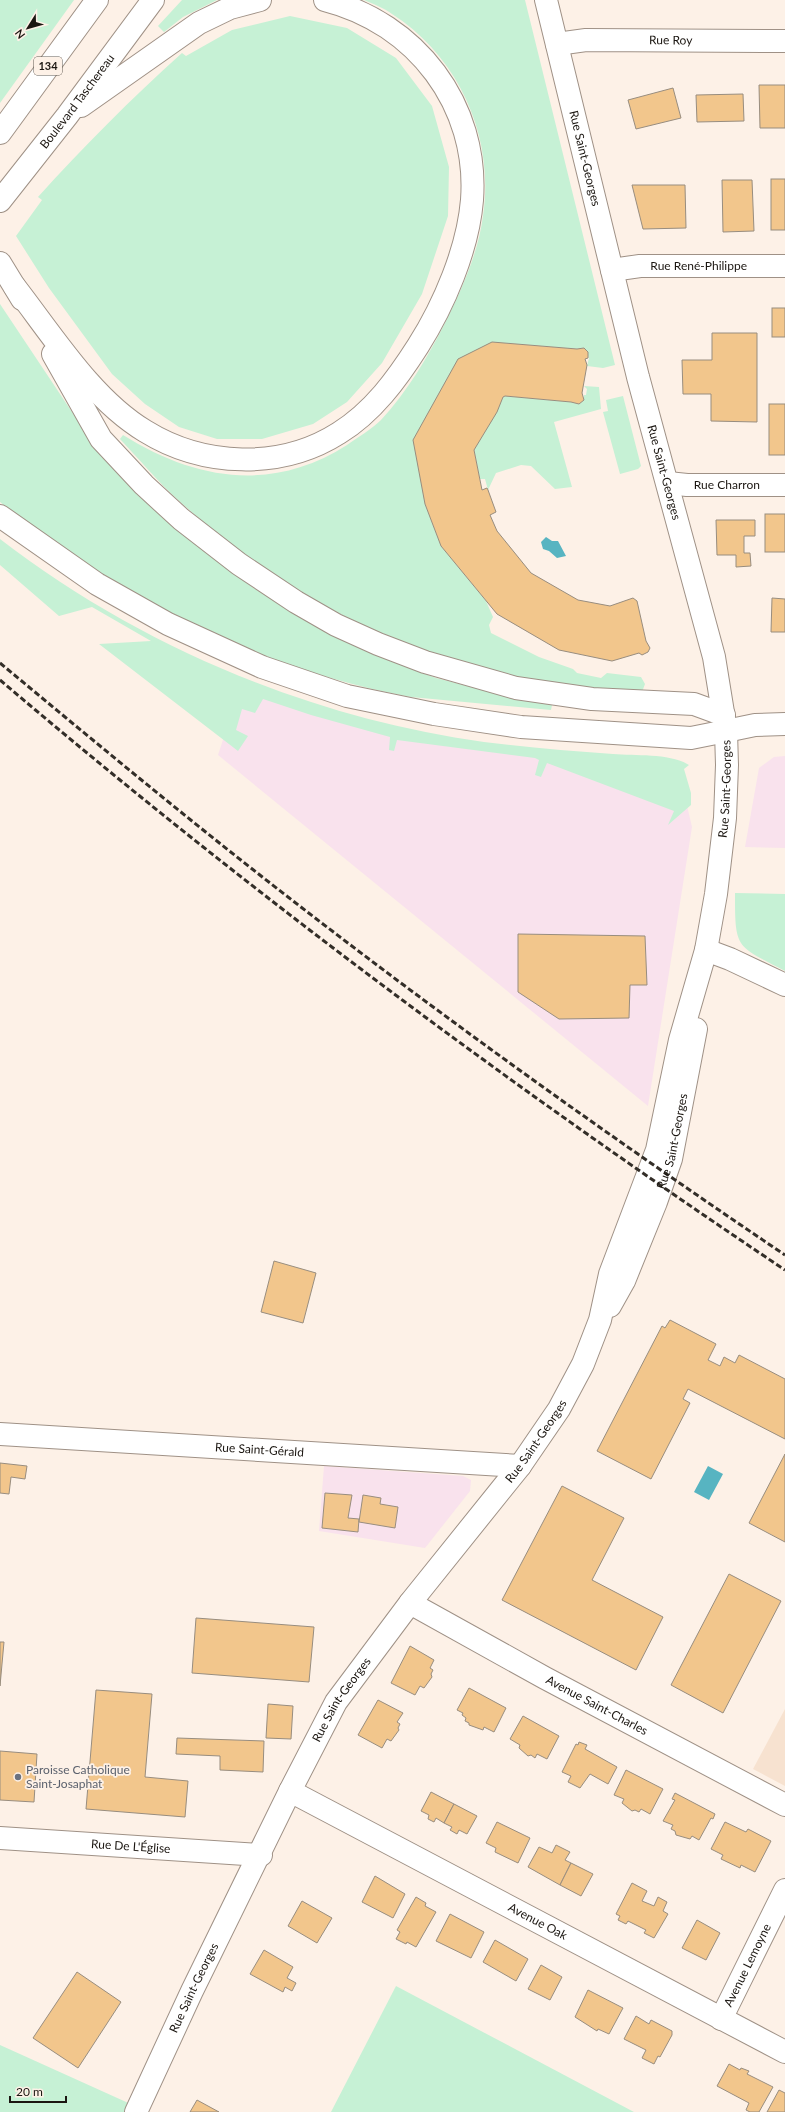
<svg xmlns="http://www.w3.org/2000/svg" width="785" height="2112" viewBox="0 0 785 2112" font-family="Lato,sans-serif">
	<rect width="100%" height="100%" fill="#fdf1e7"/>
	<!-- commercial -->
	<g fill="#f9e2ed">
		<path d="M 240,688 L 396,738 L 677,763 L 692,827 L 648,1106 L 218,755 Z"/>
		<path d="M 785,756 L 785,848 L 745,847 L 759,768 L 774,757 Z"/>
		<path d="M 324,1466 L 463,1476 L 471,1480 L 470,1491 L 425,1548 L 319,1531 Z"/>
	</g>
	<!-- built -->
	<path fill="#f7e2d0" d="M 785,1709 L 785,1786 L 753,1769 Z"/>
	<!-- green -->
	<g fill="#c6f1d5">
		<path d="M 0,0 L 74,0 L 0,103 Z"/>
		<path d="M 182,0 L 217,0 L 183,17 L 164,32 L 158,26 Z"/>
		<path d="M 364,0 L 525,0 L 615,365 L 603,368 L 587,366 L 589,358 L 584,348 L 577,349 L 492,342 L 425,504 L 441,546 L 486,601 L 493,617 L 489,625 L 491,633 L 539,657 L 573,669 L 577,673 L 601,678 L 607,673 L 641,677 L 645,684 L 642,692 C 465,686 309,619 178,500 C 158,482 139,459 120,439 L 123,435 C 195,480 272,493 347,445 C 358,437 372,429 381,420 C 407,392 427,358 444,325 C 461,291 478,254 483,216 C 495,137 459,57 392,14 C 384,8 373,4 364,0 Z"/>
		<path d="M 290,16 L 347,28 L 396,58 L 432,106 L 449,167 L 448,216 L 422,294 L 382,363 L 347,402 L 313,424 L 262,439 L 217,439 L 179,427 L 145,404 L 112,374 L 49,288 L 16,236 L 42,200 L 38,197 C 84,146 131,99 182,53 L 186,56 L 232,30 Z"/>
		<path d="M 0,304 L 74,415 L 96,444 L 185,535 L 252,587 L 309,622 L 346,641 L 409,668 L 436,678 L 499,694 L 552,705 L 551,710 L 411,697 C 262,670 117,598 0,502 Z"/>
		<path d="M 584,386 L 599,387 L 601,409 L 554,422 L 572,487 L 555,489 L 531,466 L 521,465 L 496,473 L 488,490 L 485,479 L 480,479 L 474,450 L 503,397 L 505,396 L 571,402 L 579,404 L 584,400 L 584,395 L 586,395 L 587,389 Z"/>
		<path d="M 623,396 L 641,466 L 638,469 L 620,474 L 603,412 L 608,411 L 606,400 Z"/>
		<path d="M 0,539 C 139,646 310,718 484,742 C 527,747 570,751 613,754 C 636,756 670,753 689,765 L 684,769 L 691,793 L 691,805 L 668,825 L 674,811 L 547,763 L 541,777 L 535,775 L 539,760 L 535,758 L 397,740 L 394,751 L 389,750 L 390,737 L 311,715 L 263,699 L 255,713 L 242,709 L 236,730 L 248,736 L 238,751 L 99,644 L 151,641 L 92,607 L 59,616 L 0,565 Z"/>
		<path d="M 735,893 L 785,894 L 785,971 C 736,945 735,950 735,893 Z"/>
		<path d="M 396,1986 L 634,2112 L 331,2112 Z"/>
		<path d="M 0,2045 L 135,2106 L 133,2112 L 0,2112 Z"/>
	</g>
	<!-- water -->
	<g fill="#57b4c1">
		<path d="M 546,537 L 552,541 L 558,541 L 566,556 L 557,558 L 549,551 L 543,549 L 541,542 Z"/>
		<path d="M 708,1466 L 723,1474 L 709,1500 L 694,1492 Z"/>
	</g>
	<!-- building -->
	<g fill="#f2c68c" stroke="#988d7f">
		<path d="M 759,85 L 785,85 L 785,128 L 760,128 Z"/>
		<path d="M 673,88 L 681,118 L 636,129 L 628,100 Z"/>
		<path d="M 743,94 L 744,121 L 697,122 L 696,95 Z"/>
		<rect x="771" y="179" width="14" height="51"/>
		<path d="M 722,180 L 752,180 L 754,231 L 723,232 Z"/>
		<path d="M 632,185 L 685,185 L 686,228 L 643,229 Z"/>
		<rect x="772" y="308" width="13" height="29"/>
		<path d="M 712,333 L 757,333 L 757,422 L 711,421 L 711,394 L 683,394 L 682,360 L 712,360 Z"/>
		<path d="M 492,342 L 577,349 L 584,348 L 588,352 L 588,358 L 585,359 L 587,365 L 582,393 L 584,400 L 579,404 L 571,402 L 505,396 L 503,397 L 497,412 L 474,450 L 482,490 L 487,488 L 488,490 L 496,512 L 490,515 L 497,531 L 531,573 L 578,600 L 610,606 L 633,598 L 637,601 L 646,641 L 650,648 L 648,652 L 642,655 L 639,653 L 612,661 L 559,650 L 497,614 L 441,546 L 425,504 L 413,440 L 458,359 Z"/>
		<rect x="769" y="404" width="16" height="51"/>
		<rect x="765" y="514" width="20" height="38"/>
		<path d="M 716,520 L 755,520 L 755,536 L 744,536 L 744,553 L 750,553 L 751,566 L 736,567 L 736,555 L 717,555 Z"/>
		<path d="M 772,598 L 785,599 L 785,632 L 771,632 Z"/>
		<path d="M 518,934 L 645,936 L 647,985 L 630,985 L 629,1018 L 559,1019 L 518,992 Z"/>
		<path d="M 274,1261 L 316,1273 L 303,1323 L 261,1312 Z"/>
		<path d="M 670,1320 L 716,1344 L 708,1360 L 720,1366 L 724,1357 L 735,1363 L 739,1355 L 785,1379 L 785,1439 L 688,1389 L 683,1399 L 690,1403 L 651,1479 L 597,1451 L 662,1326 L 665,1328 Z"/>
		<path d="M 785,1454 L 785,1542 L 749,1523 Z"/>
		<path d="M 0,1463 L 27,1466 L 25,1479 L 11,1477 L 9,1494 L 0,1493 Z"/>
		<path d="M 562,1486 L 624,1518 L 592,1580 L 663,1617 L 636,1670 L 502,1600 Z"/>
		<path d="M 325,1493 L 352,1495 L 348,1518 L 359,1519 L 358,1532 L 322,1528 Z"/>
		<path d="M 363,1495 L 381,1498 L 380,1504 L 398,1507 L 395,1528 L 359,1522 Z"/>
		<path d="M 729,1574 L 781,1601 L 723,1713 L 671,1685 Z"/>
		<path d="M 196,1618 L 314,1627 L 309,1682 L 192,1673 Z"/>
		<path d="M 0,1642 L 4,1642 L 0,1686 Z"/>
		<path d="M 410,1646 L 434,1660 L 430,1668 L 433,1670 L 431,1674 L 432,1677 L 424,1688 L 420,1686 L 415,1695 L 391,1683 Z"/>
		<path d="M 469,1688 L 506,1708 L 494,1732 L 484,1727 L 483,1730 L 469,1725 L 469,1723 L 465,1721 L 466,1718 L 462,1715 L 463,1713 L 457,1710 Z"/>
		<path d="M 96,1690 L 152,1694 L 145,1777 L 188,1781 L 185,1817 L 86,1809 Z"/>
		<path d="M 378,1700 L 403,1713 L 397,1722 L 400,1724 L 398,1728 L 399,1730 L 391,1741 L 387,1739 L 382,1748 L 358,1735 Z"/>
		<path d="M 268,1704 L 293,1706 L 291,1739 L 266,1738 Z"/>
		<path d="M 523,1716 L 559,1736 L 547,1759 L 537,1754 L 535,1758 L 531,1755 L 528,1756 L 519,1748 L 520,1745 L 510,1739 Z"/>
		<path d="M 177,1738 L 264,1741 L 263,1772 L 220,1770 L 220,1756 L 176,1754 Z"/>
		<path d="M 579,1742 L 587,1745 L 585,1749 L 617,1767 L 608,1784 L 590,1774 L 580,1788 L 568,1782 L 571,1776 L 562,1772 L 576,1744 L 578,1745 Z"/>
		<path d="M 0,1751 L 37,1754 L 34,1802 L 0,1800 Z"/>
		<path d="M 626,1770 L 663,1789 L 650,1814 L 641,1809 L 639,1812 L 635,1810 L 632,1811 L 622,1803 L 624,1799 L 614,1795 Z"/>
		<path d="M 431,1792 L 454,1804 L 444,1823 L 436,1818 L 434,1822 L 428,1819 L 429,1815 L 421,1811 Z"/>
		<path d="M 675,1793 L 715,1814 L 713,1819 L 711,1818 L 699,1840 L 692,1836 L 690,1839 L 676,1835 L 675,1831 L 671,1829 L 673,1825 L 663,1821 L 675,1800 L 672,1799 Z"/>
		<path d="M 454,1804 L 477,1816 L 467,1834 L 459,1830 L 457,1834 L 450,1830 L 452,1827 L 444,1823 Z"/>
		<path d="M 497,1822 L 530,1838 L 518,1863 L 495,1852 L 496,1848 L 486,1843 Z"/>
		<path d="M 725,1822 L 746,1832 L 748,1829 L 771,1841 L 755,1872 L 741,1865 L 740,1868 L 721,1859 L 723,1855 L 711,1849 Z"/>
		<path d="M 556,1845 L 570,1852 L 565,1860 L 571,1863 L 560,1885 L 528,1867 L 539,1847 L 552,1853 Z"/>
		<path d="M 571,1863 L 593,1874 L 581,1896 L 560,1885 Z"/>
		<path d="M 375,1876 L 405,1894 L 393,1918 L 362,1902 Z"/>
		<path d="M 632,1883 L 647,1891 L 642,1901 L 654,1906 L 658,1897 L 667,1902 L 663,1911 L 668,1914 L 654,1938 L 644,1933 L 646,1930 L 628,1921 L 626,1924 L 618,1920 L 620,1916 L 616,1914 Z"/>
		<path d="M 416,1897 L 426,1903 L 425,1906 L 436,1912 L 416,1947 L 407,1942 L 406,1944 L 396,1939 L 400,1932 L 397,1930 Z"/>
		<path d="M 302,1901 L 332,1918 L 317,1943 L 288,1926 Z"/>
		<path d="M 450,1914 L 484,1932 L 471,1958 L 436,1941 Z"/>
		<path d="M 697,1920 L 720,1933 L 706,1960 L 682,1948 Z"/>
		<path d="M 495,1940 L 528,1959 L 516,1981 L 483,1962 Z"/>
		<path d="M 264,1950 L 293,1967 L 287,1978 L 296,1983 L 292,1991 L 285,1987 L 283,1992 L 250,1974 Z"/>
		<path d="M 541,1965 L 562,1977 L 550,2000 L 528,1989 Z"/>
		<path d="M 77,1972 L 121,2002 L 78,2068 L 33,2038 Z"/>
		<path d="M 588,1990 L 623,2008 L 609,2034 L 598,2029 L 597,2031 L 575,2017 Z"/>
		<path d="M 636,2016 L 649,2024 L 651,2020 L 672,2031 L 672,2035 L 660,2057 L 658,2056 L 654,2064 L 642,2058 L 646,2050 L 624,2039 Z"/>
		<path d="M 729,2064 L 740,2070 L 741,2068 L 749,2071 L 747,2074 L 773,2087 L 759,2112 L 750,2112 L 746,2110 L 749,2103 L 717,2086 Z"/>
		<path d="M 779,2090 L 785,2093 L 785,2112 L 767,2112 Z"/>
		<path d="M 197,2100 L 219,2112 L 190,2112 Z"/>
	</g>
	<g fill="none" stroke-linecap="round" stroke-linejoin="round">
		<!-- street casing -->
		<g stroke="#9f9186" stroke-width="24">
			<g id="street">
				<path id="s1" d="M 557,44 L 586,40 L 785,41"/>
				<path id="s2" d="M 612,270 L 640,266 L 785,266"/>
				<path id="s3" d="M 668,483 L 687,485 L 785,485"/>
				<path d="M 706,950 L 730,959 L 785,985"/>
				<path id="s4" d="M 0,1434 L 520,1466"/>
				<path id="s5" d="M 410,1603 L 545,1678 L 785,1805"/>
				<path id="s6" d="M 290,1791 L 785,2052"/>
				<path id="s7" d="M 0,1838 L 261,1855"/>
				<path id="s8" d="M 721,2019 L 785,1890"/>
			</g>
		</g>
		<!-- secondary casing -->
		<g stroke="#9f9186" stroke-width="24">
			<g id="secondary">
				<path id="s9" d="M 610,1306 L 624,1281 L 656,1202 L 671,1159 L 696,1029"/>
				<path id="s10" d="M 136,2112 L 192,1991 L 290,1791 L 336,1702 L 410,1603 L 520,1466 L 559,1409 L 583,1364 L 600,1320 L 610,1274 L 657,1150 L 680,1040 L 706,950 L 716,894 L 725,818 L 727,765 L 726,731"/>
			</g>
		</g>
		<!-- primary casing -->
		<g stroke="#9f9186" stroke-width="24">
			<g id="primary">
				<path id="s11" d="M 546,0 L 638,377 L 714,657 L 726,731 L 755,725 L 785,724"/>
			</g>
		</g>
		<!-- highway casing -->
		<g stroke="#9f9186" stroke-width="24">
			<g id="highway">
				<path d="M 81,106 L 199,23 L 230,8 L 260,0"/>
				<path d="M 0,133 L 97,0"/>
				<path id="s12" d="M 0,201 L 67,116 L 153,0"/>
				<path d="M 0,263 L 22,299"/>
				<path d="M 15,287 C 53,336 92,399 145,431 C 203,467 281,470 339,433 C 373,412 397,379 418,346 C 444,305 468,249 472,200 C 479,105 416,23 325,0"/>
				<path d="M 53,354 L 101,439 L 144,485 L 181,519 L 239,564 L 296,602 L 336,625 L 378,644 L 425,662 L 516,688 L 592,699 L 694,704 L 724,715"/>
				<path d="M 0,516 L 97,584 L 168,624 L 262,667 L 347,696 L 434,714 L 521,727 L 691,738 L 726,731"/>
			</g>
		</g>
		<!-- street -->
		<use href="#street" stroke="#fff" stroke-width="22"/>
		<!-- secondary -->
		<use href="#secondary" stroke="#fff" stroke-width="22"/>
		<!-- primary -->
		<use href="#primary" stroke="#fff" stroke-width="22"/>
		<!-- highway -->
		<use href="#highway" stroke="#fff" stroke-width="22"/>
		<!-- rail -->
		<g stroke="#332e28" stroke-width="3" stroke-dasharray="6 3" stroke-linecap="butt">
			<path d="M 0,663 C 95,742 190,821 288,897 C 449,1022 616,1141 785,1255"/>
			<path d="M 0,680 C 249,892 513,1088 785,1270"/>
		</g>
	</g>
	<!-- markers -->
	<circle fill="#6b7280" stroke="#fdf1e7" stroke-width="1.5" cx="18" cy="1777" r="4"/>
	<g text-anchor="middle" stroke-width="3.5" stroke-linejoin="round" paint-order="stroke">
		<!-- shield labels -->
		<rect fill="#fdf1e7" stroke="#5f5851" stroke-width="1" x="34" y="57" width="28" height="18" rx="3"/>
		<g font-size="11" font-weight="bold" fill="#1b1611">
			<text x="48" y="70">134</text>
		</g>
		<!-- street labels -->
		<g font-size="12" fill="#1b1611" stroke="#fdf1e7">
			<text dy="4" stroke="none"><textPath href="#s1" startOffset="114">Rue Roy</textPath></text>
			<text dy="4" stroke="none"><textPath href="#s12" startOffset="126">Boulevard Taschereau</textPath></text>
			<text dy="4" stroke="none"><textPath href="#s11" startOffset="163">Rue Saint-Georges</textPath></text>
			<text dy="4" stroke="none"><textPath href="#s2" startOffset="87">Rue René-Philippe</textPath></text>
			<text dy="4" stroke="none"><textPath href="#s11" startOffset="487">Rue Saint-Georges</textPath></text>
			<text dy="4" stroke="none"><textPath href="#s3" startOffset="59">Rue Charron</textPath></text>
			<text dy="4" stroke="none"><textPath href="#s10" startOffset="1471">Rue Saint-Georges</textPath></text>
			<text dy="4" stroke="none"><textPath href="#s9" startOffset="177">Rue Saint-Georges</textPath></text>
			<text dy="4" stroke="none"><textPath href="#s10" startOffset="785">Rue Saint-Georges</textPath></text>
			<text dy="4" stroke="none"><textPath href="#s4" startOffset="260">Rue Saint-Gérald</textPath></text>
			<text dy="4" stroke="none"><textPath href="#s10" startOffset="461">Rue Saint-Georges</textPath></text>
			<text dy="4" stroke="none"><textPath href="#s5" startOffset="213">Avenue Saint-Charles</textPath></text>
			<text dy="4" stroke="none"><textPath href="#s7" startOffset="131">Rue De L'Église</textPath></text>
			<text dy="4" stroke="none"><textPath href="#s6" startOffset="280">Avenue Oak</textPath></text>
			<text dy="4" stroke="none"><textPath href="#s8" startOffset="60">Avenue Lemoyne</textPath></text>
			<text dy="4" stroke="none"><textPath href="#s10" startOffset="137">Rue Saint-Georges</textPath></text>
		</g>
		<!-- worship labels -->
		<g font-size="12" fill="#5b616d" stroke="#fdf1e7" text-anchor="start">
			<text x="26" y="1774">Paroisse Catholique<tspan x="26" dy="14">Saint-Josaphat</tspan></text>
		</g>
	</g>
	<!-- north arrow -->
	<g transform="translate(28 28) rotate(233)" stroke="#fdf1e7" stroke-width="3" paint-order="stroke">
	<path d="M0-3L7 15L0 10L-7 15Z" fill="#1b1611"/>
	<text y="-6" font-size="11" font-weight="bold" text-anchor="middle" fill="#1b1611">N</text>
	</g>
	<!-- scale -->
	<path d="M10 2096v6h56v-6" fill="none" stroke="#1b1611" stroke-width="2"/>
	<text x="16" y="2096" font-size="12" fill="#1b1611" stroke="#fdf1e7" stroke-width="3" paint-order="stroke">20 m</text>
</svg>
